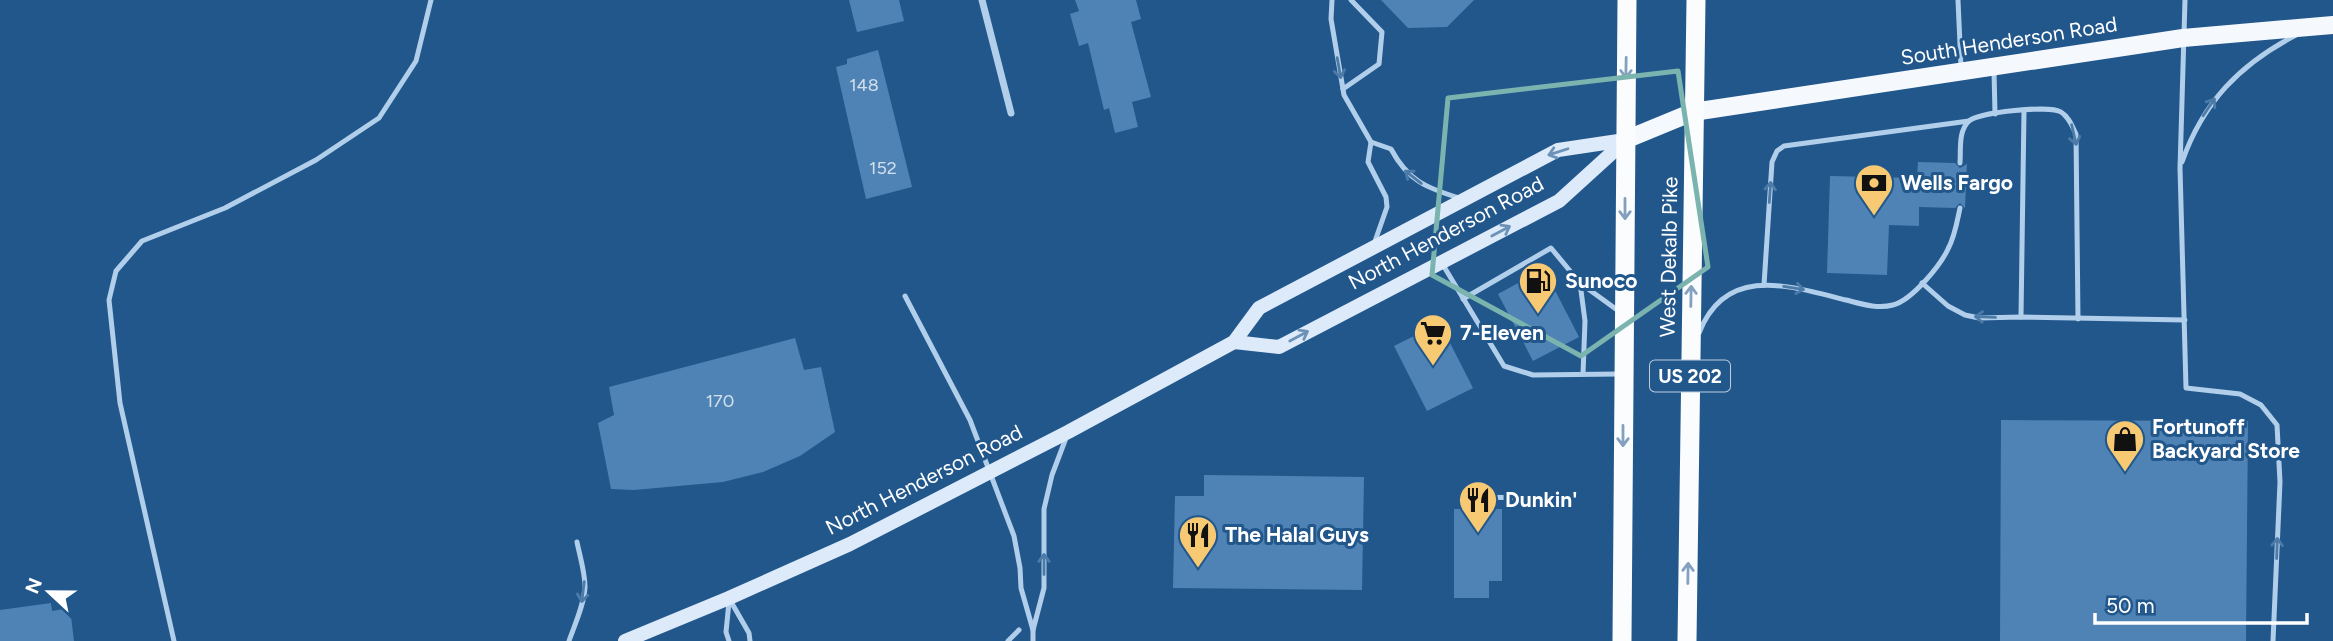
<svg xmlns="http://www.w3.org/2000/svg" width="2333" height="641" viewBox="0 0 2333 641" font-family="Figtree,sans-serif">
	<rect width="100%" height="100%" fill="#22578c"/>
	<!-- building -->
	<g fill="#4f83b5">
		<path d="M 849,0 L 899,0 L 904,21 L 857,32 Z"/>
		<path d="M 1075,0 L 1136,0 L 1141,19 L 1131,22 L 1151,97 L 1132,102 L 1138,127 L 1115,133 L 1109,108 L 1104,110 L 1088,43 L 1079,46 L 1070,14 L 1079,11 Z"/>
		<path d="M 1381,0 L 1474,0 L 1447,27 L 1408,28 Z"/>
		<path d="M 878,50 L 912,187 L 866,199 L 836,67 L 847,64 L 847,59 Z"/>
		<path d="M 1918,162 L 1955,163 L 1960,168 L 1967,164 L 1965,208 L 1960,203 L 1955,208 L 1919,207 L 1919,226 L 1889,225 L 1887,275 L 1827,273 L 1830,176 L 1917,178 Z"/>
		<path d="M 1544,269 L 1579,337 L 1533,361 L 1498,294 Z"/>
		<path d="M 1436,325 L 1441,336 L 1445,333 L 1473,388 L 1427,411 L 1394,346 Z"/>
		<path d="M 795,338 L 804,370 L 821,367 L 835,432 L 800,456 L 763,472 L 723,482 L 634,490 L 611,489 L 598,423 L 614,415 L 609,387 Z"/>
		<path d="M 2001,420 L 2248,421 L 2246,641 L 2000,641 Z"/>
		<path d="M 1204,475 L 1364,477 L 1362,590 L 1173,588 L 1175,496 L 1204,496 Z"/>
		<path d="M 1454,509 L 1502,509 L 1502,581 L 1489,581 L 1489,598 L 1454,598 Z"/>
		<path d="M 51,603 L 52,611 L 70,608 L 74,641 L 0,641 L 0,610 Z"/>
	</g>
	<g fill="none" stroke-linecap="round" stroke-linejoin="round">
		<!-- service -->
		<g stroke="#b1cfeb" stroke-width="5">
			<path d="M 1332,0 L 1331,19 L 1344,95 L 1371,142 L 1368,162 L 1386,197 L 1387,207 L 1374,244"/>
			<path d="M 1958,0 L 1961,67"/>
			<path d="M 2185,0 L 2180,168 L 2186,388 L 2240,394 L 2261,405 L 2277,425 L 2280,482 L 2273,641"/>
			<path d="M 1994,71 L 1995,114"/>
			<path d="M 1343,89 L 1379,64 L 1382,32 L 1351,0"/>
			<path d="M 1371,142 L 1391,149 C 1408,181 1427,188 1459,198"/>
			<path d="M 2182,162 C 2203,102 2240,64 2296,35"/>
			<path d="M 1960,163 C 1961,150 1958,131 1969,121 C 1979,112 2050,105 2061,112 C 2069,117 2072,126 2076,134 L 2078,319"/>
			<path d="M 1443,265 L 1504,366 L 1533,375 L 1619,374"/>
			<path d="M 1580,283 L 1585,321 L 1583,374"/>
			<path d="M 1922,283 L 1948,306 L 1965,315 L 1979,318 L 2021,317 L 2185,320"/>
			<path d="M 1764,285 L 1772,162 L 1777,151 L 1784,146 L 1969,121"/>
			<path d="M 905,296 L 970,420 L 1014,536 L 1020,568 L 1021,588 L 1033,630"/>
			<path d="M 1463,299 L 1551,248 L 1580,283 L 1620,312"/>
			<path d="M 2021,317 L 2024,111"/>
			<path d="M 1699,333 C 1726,264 1790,286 1846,300 C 1862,304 1877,309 1893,305 C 1912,300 1940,266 1948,249 C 1955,236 1957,222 1960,208"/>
			<path d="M 1463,497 L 1556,498"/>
			<path d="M 730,600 L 749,633 L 750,641"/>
			<path d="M 174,641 L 120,403 L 109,300 L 116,271 L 142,241 L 225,208 L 316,160 L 379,118 L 416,61 L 431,0"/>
			<path d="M 569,641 C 575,624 584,605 585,587 C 585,572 580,557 577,542"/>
			<path d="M 729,641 L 726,632 L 729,602"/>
			<path d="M 1008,641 L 1019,630"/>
			<path d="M 1033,641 L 1033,630 L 1044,588 L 1044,509 L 1052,475 L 1066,438"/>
		</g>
		<!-- minor -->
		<path stroke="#b1cfeb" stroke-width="7" d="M 982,0 L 1011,113"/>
		<!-- secondary -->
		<g stroke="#dceaf9" stroke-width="14">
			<path d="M 1234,342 L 1279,347 L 1559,201 L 1625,141"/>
			<path d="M 625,641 L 729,598 L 850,544 L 1068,432 L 1234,342 L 1259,308 L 1558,150 L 1625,140"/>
		</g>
		<!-- primary -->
		<path stroke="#f5f9fe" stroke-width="18" d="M 1625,140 L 1693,112 L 2183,38 L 2333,25"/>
		<!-- trunk -->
		<g stroke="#fafcfe" stroke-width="19">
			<path d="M 1622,641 L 1627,0"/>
			<path d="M 1687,641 L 1696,0"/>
		</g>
	</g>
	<!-- one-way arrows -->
	<defs><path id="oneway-shaft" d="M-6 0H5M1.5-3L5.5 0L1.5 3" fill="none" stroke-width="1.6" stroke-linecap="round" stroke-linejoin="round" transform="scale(1.75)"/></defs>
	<g stroke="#4d7ba8">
		<use href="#oneway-shaft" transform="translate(1339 68) rotate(80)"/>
		<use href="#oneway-shaft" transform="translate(2209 107) rotate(-56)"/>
		<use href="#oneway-shaft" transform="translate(2074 135) rotate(77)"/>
		<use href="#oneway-shaft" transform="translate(1413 177) rotate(-142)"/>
		<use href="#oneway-shaft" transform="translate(1770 192) rotate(-86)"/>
		<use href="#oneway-shaft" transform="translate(1794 288) rotate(9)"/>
		<use href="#oneway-shaft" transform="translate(1985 317) rotate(-178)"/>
		<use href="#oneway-shaft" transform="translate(2277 548) rotate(-88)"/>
		<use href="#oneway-shaft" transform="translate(1044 564) rotate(-90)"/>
		<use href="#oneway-shaft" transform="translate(583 592) rotate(97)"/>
	</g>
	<g stroke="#83a1bf">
		<use href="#oneway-shaft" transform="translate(1626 68) rotate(91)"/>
		<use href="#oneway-shaft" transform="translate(1625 209) rotate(90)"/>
		<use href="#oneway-shaft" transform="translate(1691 296) rotate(-89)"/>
		<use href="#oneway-shaft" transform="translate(1623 436) rotate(90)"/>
		<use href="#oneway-shaft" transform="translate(1688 573) rotate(-89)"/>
	</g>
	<g stroke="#6c92b8">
		<use href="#oneway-shaft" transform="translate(1558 152) rotate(162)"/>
		<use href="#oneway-shaft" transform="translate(1501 231) rotate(-28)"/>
		<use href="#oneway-shaft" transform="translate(1299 336) rotate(-28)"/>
	</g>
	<!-- marked area -->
	<path fill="none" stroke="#7bb4af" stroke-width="5" stroke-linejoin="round" d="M 1678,71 L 1708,267 L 1581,356 L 1432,275 L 1448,98 Z"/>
	<!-- icons -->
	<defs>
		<g id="bank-pin" transform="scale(2.0125)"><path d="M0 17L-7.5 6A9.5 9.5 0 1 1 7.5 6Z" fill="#f7c973" stroke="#22578c"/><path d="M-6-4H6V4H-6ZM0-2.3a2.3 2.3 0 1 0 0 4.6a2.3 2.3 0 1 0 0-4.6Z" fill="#111"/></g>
		<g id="fuel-pin" transform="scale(2.0125)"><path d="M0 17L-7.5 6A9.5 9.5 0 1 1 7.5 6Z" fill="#f7c973" stroke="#22578c"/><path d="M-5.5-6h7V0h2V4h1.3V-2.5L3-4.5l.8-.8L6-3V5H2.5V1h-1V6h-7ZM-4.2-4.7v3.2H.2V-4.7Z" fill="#111"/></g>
		<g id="supermarket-pin" transform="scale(2.0125)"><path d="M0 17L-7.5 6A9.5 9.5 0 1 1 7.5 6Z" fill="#f7c973" stroke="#22578c"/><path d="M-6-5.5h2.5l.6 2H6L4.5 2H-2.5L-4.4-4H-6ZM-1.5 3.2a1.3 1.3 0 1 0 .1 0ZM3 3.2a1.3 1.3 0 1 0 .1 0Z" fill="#111"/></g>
		<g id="shop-pin" transform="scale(2.0125)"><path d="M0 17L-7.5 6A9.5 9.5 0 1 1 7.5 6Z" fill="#f7c973" stroke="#22578c"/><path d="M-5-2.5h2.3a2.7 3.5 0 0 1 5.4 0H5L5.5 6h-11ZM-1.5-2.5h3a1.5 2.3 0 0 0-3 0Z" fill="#111"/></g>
		<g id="restaurant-pin" transform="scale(2.0125)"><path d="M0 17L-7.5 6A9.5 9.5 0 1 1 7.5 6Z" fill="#f7c973" stroke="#22578c"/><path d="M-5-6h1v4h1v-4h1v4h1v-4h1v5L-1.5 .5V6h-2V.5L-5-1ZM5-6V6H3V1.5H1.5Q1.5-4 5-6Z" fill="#111"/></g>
	</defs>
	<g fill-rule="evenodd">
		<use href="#bank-pin" x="1874" y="183"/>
		<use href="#fuel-pin" x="1538" y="281"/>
		<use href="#supermarket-pin" x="1433" y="333"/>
		<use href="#shop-pin" x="2125" y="439"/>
		<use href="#restaurant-pin" x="1478" y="500"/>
		<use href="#restaurant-pin" x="1198" y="535"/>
	</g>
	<g text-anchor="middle" stroke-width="6" stroke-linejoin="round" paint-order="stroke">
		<!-- number labels -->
		<g font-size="18" fill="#d3e0ec">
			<text x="864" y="91">148</text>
			<text x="883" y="174">152</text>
			<text x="720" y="407">170</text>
		</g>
		<!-- shield labels -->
		<rect fill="#22578c" stroke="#bdcddc" stroke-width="2" x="1650" y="360.5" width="80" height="31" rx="5"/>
		<g font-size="19" font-weight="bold" fill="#fff">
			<text x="1690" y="383">US 202</text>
		</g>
		<!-- street labels -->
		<g font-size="21" fill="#fff" stroke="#22578c">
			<text transform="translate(2009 41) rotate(-9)" y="7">South Henderson Road</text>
			<text transform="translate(1446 233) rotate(-28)" y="7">North Henderson Road</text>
			<text transform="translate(1669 257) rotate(-89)" y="7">West Dekalb Pike</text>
			<text transform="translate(924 480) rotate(-27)" y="7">North Henderson Road</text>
		</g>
		<!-- poi labels -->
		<g font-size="21" font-weight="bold" fill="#fff" stroke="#22578c" text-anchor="start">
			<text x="1901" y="190">Wells Fargo</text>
			<text x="1565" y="288">Sunoco</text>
			<text x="1460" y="340">7-Eleven</text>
			<text x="2152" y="434">Fortunoff<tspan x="2152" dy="24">Backyard Store</tspan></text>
			<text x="1505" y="507">Dunkin'</text>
			<text x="1225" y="542">The Halal Guys</text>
		</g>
	</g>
	<!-- north arrow -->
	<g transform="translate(49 592) rotate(292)" stroke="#22578c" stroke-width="5" paint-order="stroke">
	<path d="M0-5L12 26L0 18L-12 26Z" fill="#ffffff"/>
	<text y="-10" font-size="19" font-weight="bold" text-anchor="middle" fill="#ffffff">N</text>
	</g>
	<!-- scale -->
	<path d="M2095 613v10h212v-10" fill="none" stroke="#ffffff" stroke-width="3.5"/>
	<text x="2106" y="613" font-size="21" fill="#ffffff" stroke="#22578c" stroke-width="5" paint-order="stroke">50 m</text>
</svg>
